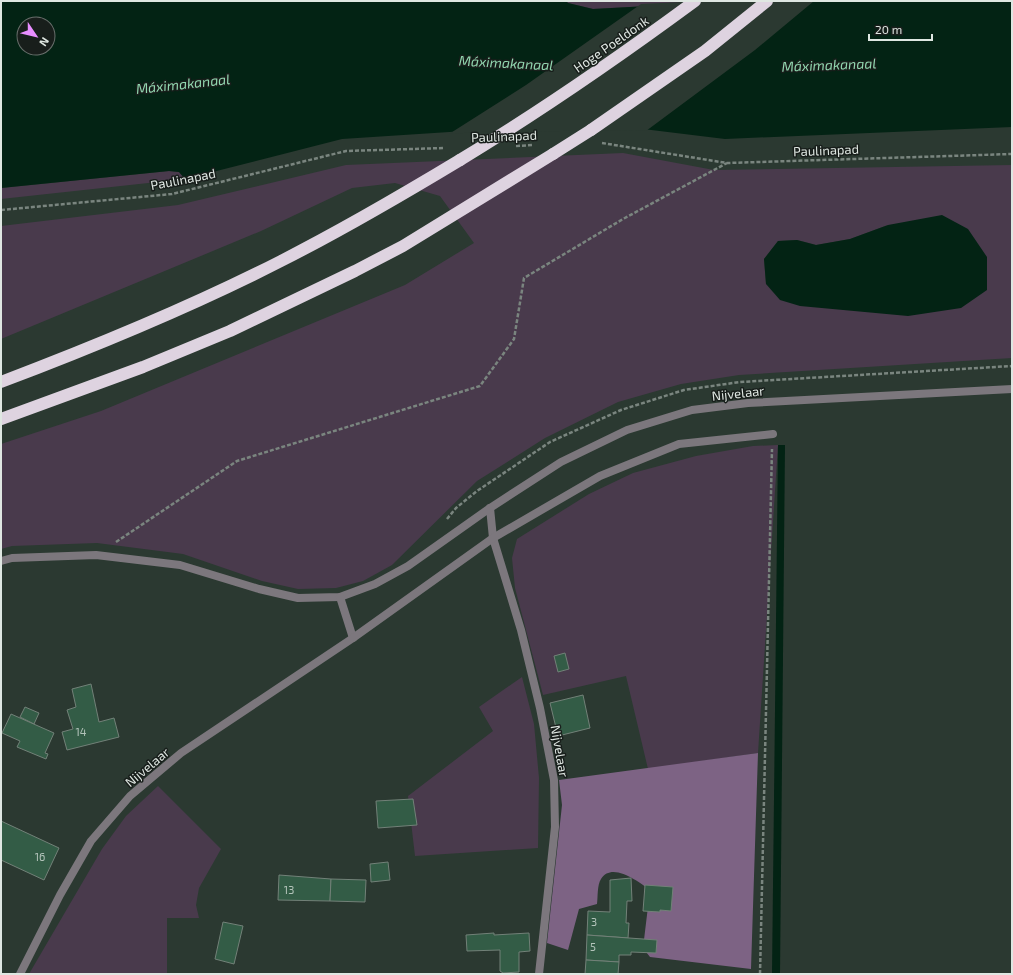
<svg xmlns="http://www.w3.org/2000/svg" width="1013" height="975" viewBox="0 0 1013 975" font-family="'Exo 2',sans-serif">
	<rect width="100%" height="100%" fill="#2b3931"/>
	<!-- green -->
	<g fill="#493a4c" fill-rule="evenodd">
		<path d="M 566,1 L 741,1 L 593,9 L 568,3 Z"/>
		<path d="M 623,153 L 714,170 L 1012,165 L 1012,358 L 739,375 L 681,384 L 618,402 L 545,438 L 477,481 L 392,565 L 363,581 L 336,588 L 298,589 L 262,581 L 183,554 L 97,543 L 12,546 L 1,549 L 1,444 L 101,411 L 405,285 L 474,243 L 440,196 L 395,183 L 352,188 L 261,231 L 1,339 L 1,226 L 178,205 L 346,165 ZM 888,225 L 766,284 L 764,259 L 778,241 L 797,240 L 816,245 L 850,239 Z"/>
		<path d="M 169,171 L 179,172 L 185,179 L 1,199 L 1,188 Z"/>
		<path d="M 778,445 L 758,753 L 648,769 L 626,676 L 543,695 L 515,588 L 512,558 L 517,539 L 589,494 L 633,473 L 696,456 L 753,446 Z"/>
		<path d="M 522,677 L 534,724 L 539,778 L 538,848 L 415,856 L 408,796 L 493,731 L 479,707 Z"/>
		<path d="M 158,786 L 221,849 L 199,888 L 196,905 L 199,918 L 167,918 L 167,974 L 29,974 L 102,849 L 126,816 Z"/>
	</g>
	<!-- forest -->
	<path fill="#7d6384" d="M 758,753 L 751,969 L 650,957 L 643,948 L 650,890 C 639,882 612,861 601,879 C 597,885 598,897 597,904 L 579,909 L 568,950 L 547,943 L 562,805 L 559,780 Z"/>
	<!-- water -->
	<g fill="#032314" fill-rule="evenodd">
		<path d="M 1,1 L 566,1 L 568,3 L 593,9 L 741,1 L 1012,1 L 1012,127 L 725,139 L 635,128 L 480,130 L 342,139 L 185,179 L 179,172 L 169,171 L 1,188 ZM 24,24 L 48,24 L 48,48 L 24,48 Z"/>
		<path d="M 942,215 L 968,229 L 987,257 L 987,290 L 961,308 L 908,316 L 800,306 L 780,300 L 766,284 L 764,259 L 778,241 L 797,240 L 816,245 L 850,239 L 888,225 Z"/>
		<path d="M 778,445 L 785,445 L 780,974 L 772,974 Z"/>
	</g>
	<!-- pier -->
	<path fill="#2b3931" d="M 702,1 L 814,1 L 755,50 L 646,131 L 635,130 L 480,132 L 449,134 L 526,85 L 641,4 Z"/>
	<!-- building -->
	<g fill="#335c46" stroke="#728178">
		<path d="M 565,653 L 569,669 L 558,672 L 554,656 Z"/>
		<path d="M 91,684 L 99,722 L 114,718 L 119,737 L 67,750 L 62,732 L 73,729 L 67,710 L 76,707 L 72,689 Z"/>
		<path d="M 583,695 L 590,728 L 558,736 L 550,703 Z"/>
		<path d="M 25,707 L 39,713 L 34,724 L 20,717 Z"/>
		<path d="M 11,714 L 54,733 L 45,753 L 48,754 L 46,759 L 17,747 L 20,741 L 2,733 Z"/>
		<path d="M 413,799 L 417,825 L 378,828 L 376,801 Z"/>
		<path d="M 1,821 L 59,848 L 44,880 L 1,860 Z"/>
		<path d="M 388,862 L 390,880 L 371,882 L 370,864 Z"/>
		<path d="M 279,875 L 331,879 L 330,901 L 278,900 Z"/>
		<path d="M 631,878 L 632,901 L 627,901 L 626,923 L 629,923 L 628,938 L 587,935 L 588,911 L 610,912 L 610,880 Z"/>
		<path d="M 331,879 L 366,880 L 365,902 L 330,901 Z"/>
		<path d="M 645,885 L 673,887 L 671,911 L 660,910 L 660,912 L 643,911 Z"/>
		<path d="M 223,922 L 243,926 L 234,964 L 215,959 Z"/>
		<path d="M 494,933 L 494,935 L 529,933 L 530,951 L 519,952 L 519,972 L 503,973 L 500,971 L 500,950 L 467,951 L 466,935 Z"/>
		<path d="M 587,935 L 657,940 L 656,953 L 631,952 L 631,955 L 619,955 L 619,962 L 586,960 Z"/>
		<path d="M 586,960 L 619,962 L 618,974 L 585,974 Z"/>
	</g>
	<g fill="none" stroke-linecap="round" stroke-linejoin="round">
		<!-- path -->
		<g stroke="#7a857f" stroke-width="2.5" stroke-dasharray="4 2" stroke-linecap="butt">
			<path d="M 602,143 L 727,163 L 1012,154"/>
			<path d="M 516,146 L 533,145"/>
			<path d="M 1,210 L 172,194 L 346,151 L 445,148"/>
			<path d="M 447,519 L 456,508 L 477,491 L 550,442 L 621,410 L 684,390 L 740,382 L 1012,366"/>
			<path d="M 116,542 L 237,461 L 480,386 L 514,339 L 524,278 L 623,219 L 727,163"/>
			<path d="M 760,974 L 772,449"/>
		</g>
		<!-- street -->
		<g stroke="#7c777d" stroke-width="8">
			<path d="M 490,508 L 493,538 L 521,630 L 540,708 L 554,780 L 555,827 L 539,974"/>
			<path d="M 1,561 L 12,558 L 96,555 L 180,565 L 259,589 L 298,598 L 340,597 L 375,584 L 408,566 L 490,508 L 561,462 L 627,430 L 692,410 L 748,403 L 1012,389"/>
			<path d="M 340,597 L 353,638"/>
			<path d="M 20,974 L 60,895 L 91,841 L 130,796 L 181,753 L 353,638 L 493,538 L 600,476 L 679,444 L 773,434"/>
		</g>
		<!-- highway -->
		<g stroke="#ded3e0" stroke-width="12">
			<path d="M 591,130 L 705,51 L 767,1"/>
			<path d="M 1,382 C 96,346 191,307 281,261 C 342,230 402,195 460,160"/>
			<path d="M 1,419 L 143,367 L 230,331 L 355,271 L 403,246 L 553,154"/>
		</g>
		<!-- highway-bridge -->
		<g stroke="#ded3e0" stroke-width="12">
			<path d="M 553,154 L 591,130"/>
			<path d="M 460,160 C 541,111 619,57 695,1"/>
		</g>
	</g>
	<g text-anchor="middle" stroke-width="3" stroke-linejoin="round" paint-order="stroke">
		<!-- number labels -->
		<g font-size="11" fill="#b4c4bb">
			<text x="81" y="736">14</text>
			<text x="40" y="861">16</text>
			<text x="289" y="894">13</text>
			<text x="594" y="926">3</text>
			<text x="593" y="951">5</text>
		</g>
		<!-- street labels -->
		<g font-size="13" fill="#dfe7e2" stroke="#181e1b">
			<text transform="translate(611 44) rotate(-35)" y="5">Hoge Poeldonk</text>
			<text transform="translate(504 136) rotate(-2)" y="5">Paulinapad</text>
			<text transform="translate(826 150) rotate(-2)" y="5">Paulinapad</text>
			<text transform="translate(183 179) rotate(-11)" y="5">Paulinapad</text>
			<text transform="translate(738 393) rotate(-6)" y="5">Nijvelaar</text>
			<text transform="translate(560 751) rotate(80)" y="5">Nijvelaar</text>
			<text transform="translate(147 767) rotate(-40)" y="5">Nijvelaar</text>
		</g>
		<!-- water labels -->
		<g font-size="14" font-style="italic" fill="#92d7b0" stroke="#181e1b">
			<text transform="translate(506 63) rotate(3)" y="5">Máximakanaal</text>
			<text transform="translate(829 65) rotate(-2)" y="5">Máximakanaal</text>
			<text transform="translate(183 84) rotate(-6)" y="5">Máximakanaal</text>
		</g>
	</g>
	<!-- border -->
	<rect width="1013" height="975" fill="none" stroke="#dfe7e2" stroke-width="4"/>
	<!-- north arrow -->
	<g transform="translate(36 36) rotate(125)"><circle r="19" fill="#181e1b" stroke="#686e6b"/>
	<path d="M0-3L7 15L0 10L-7 15Z" fill="#e88eff"/>
	<text y="-6" font-size="11" font-weight="bold" text-anchor="middle" fill="#dfe7e2">N</text>
	</g>
	<!-- scale -->
	<path d="M869 34v6h63v-6" fill="none" stroke="#dfe7e2" stroke-width="2"/>
	<text x="875" y="34" font-size="12" fill="#dfe7e2" stroke="#181e1b" stroke-width="3" paint-order="stroke">20 m</text>
</svg>
